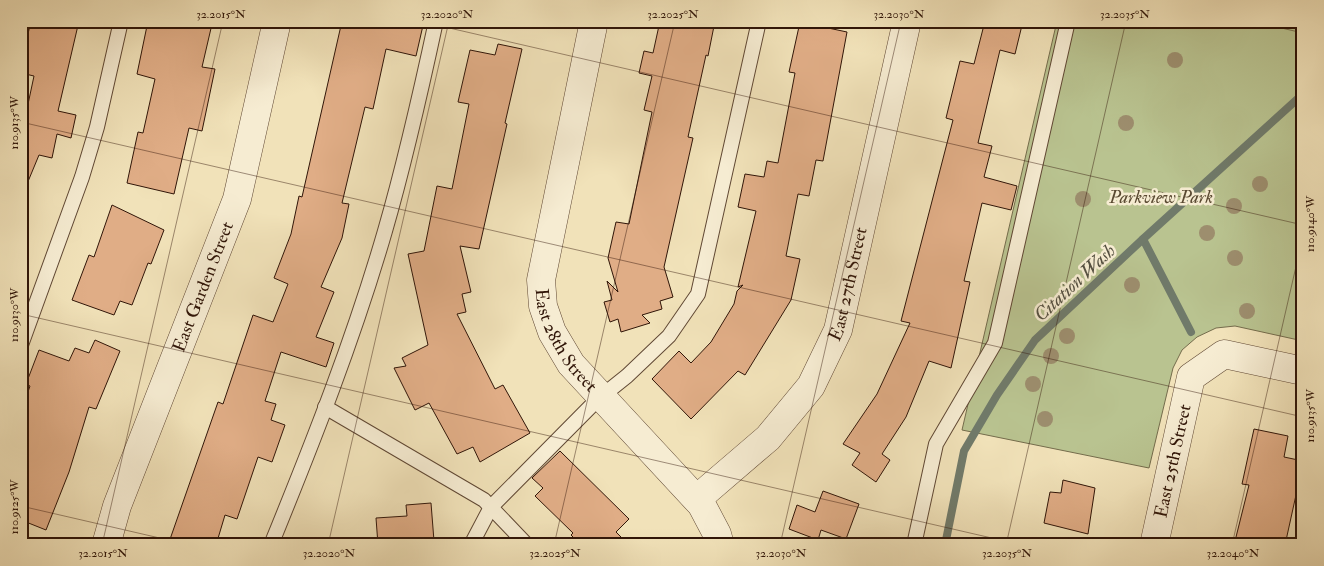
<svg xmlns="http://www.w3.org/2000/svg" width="1324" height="566" viewBox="0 0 1324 566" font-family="'IM FELL Double Pica',serif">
	<rect width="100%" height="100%" fill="#f1e2b9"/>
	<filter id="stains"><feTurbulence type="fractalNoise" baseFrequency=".004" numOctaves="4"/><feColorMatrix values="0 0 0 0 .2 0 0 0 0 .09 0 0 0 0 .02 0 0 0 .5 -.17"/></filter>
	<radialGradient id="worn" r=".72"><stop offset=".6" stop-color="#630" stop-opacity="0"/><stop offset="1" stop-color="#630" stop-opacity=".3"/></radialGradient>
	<!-- green -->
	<path fill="#b9c390" stroke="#746c4c" d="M 1057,21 L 1303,21 L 1303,341 L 1235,326 L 1216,328 L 1197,337 L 1182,350 L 1173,368 L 1149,468 L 962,430 Z"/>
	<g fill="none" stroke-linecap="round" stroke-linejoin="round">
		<!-- stream -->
		<g stroke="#707a6a" stroke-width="8">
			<path d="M 1143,239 L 1191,332"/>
			<path d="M 945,545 L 964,451 L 997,395 L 1035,340 L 1143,239 L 1303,94"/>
		</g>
	</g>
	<!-- building -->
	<g fill="#e0ad86" stroke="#301508">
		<path d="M 31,21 L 79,21 L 58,111 L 76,115 L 71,138 L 57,134 L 52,158 L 39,155 L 22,196 L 21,137 L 34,76 L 21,73 L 21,64 Z"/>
		<path d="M 148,21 L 201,21 L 212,24 L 202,67 L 215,69 L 202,131 L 189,128 L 174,194 L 127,183 L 138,132 L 143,133 L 155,79 L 137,74 Z"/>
		<path d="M 342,21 L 424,21 L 416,56 L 386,49 L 373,109 L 365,107 L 342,203 L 349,204 L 342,238 L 321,287 L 334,292 L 316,337 L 334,343 L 326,367 L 281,352 L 265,401 L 276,404 L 271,420 L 285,425 L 272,462 L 258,457 L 237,519 L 225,515 L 216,545 L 168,545 L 218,402 L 223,404 L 253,315 L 273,322 L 288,284 L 274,278 L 291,234 L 299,196 L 302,197 Z"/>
		<path d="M 660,21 L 715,21 L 708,56 L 706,55 L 688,137 L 693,138 L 664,267 L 673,297 L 660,301 L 662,309 L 642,315 L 650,323 L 621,332 L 618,319 L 610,322 L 604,302 L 612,300 L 607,281 L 618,292 L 608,258 L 616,222 L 629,224 L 652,112 L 644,110 L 652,76 L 639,73 L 644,51 L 653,53 Z"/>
		<path d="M 985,21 L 1023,21 L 1015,54 L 1000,50 L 978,143 L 992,146 L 984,177 L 1017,186 L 1011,210 L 982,203 L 964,281 L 970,282 L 951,368 L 929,361 L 906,417 L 882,454 L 890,460 L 876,482 L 852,465 L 860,453 L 843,444 L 877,394 L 910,323 L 901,321 L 953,120 L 946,118 L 960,61 L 974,64 Z"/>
		<path d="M 800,22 L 847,32 L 823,161 L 816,160 L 809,196 L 798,194 L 786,256 L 800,259 L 791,300 L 745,375 L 738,371 L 691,419 L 652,379 L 679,351 L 691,363 L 711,342 L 734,304 L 737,291 L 743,285 L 738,287 L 756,211 L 738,207 L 745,174 L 764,177 L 767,161 L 778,163 L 795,73 L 789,72 Z"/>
		<path d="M 498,44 L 522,49 L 505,123 L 507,124 L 479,249 L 460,246 L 471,292 L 462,294 L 466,312 L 457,314 L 495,389 L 503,385 L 530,433 L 480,462 L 473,447 L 457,454 L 429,403 L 415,410 L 394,368 L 406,366 L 402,358 L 428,345 L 408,254 L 424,251 L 437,186 L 452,189 L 469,104 L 458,102 L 470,50 L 495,55 Z"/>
		<path d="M 112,205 L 164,230 L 151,264 L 148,263 L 132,305 L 120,301 L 114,315 L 72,300 L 89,255 L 94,257 Z"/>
		<path d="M 95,340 L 120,351 L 96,409 L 89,407 L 69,472 L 46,530 L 21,520 L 21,412 L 30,386 L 26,384 L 39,350 L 69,361 L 75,348 L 89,353 Z"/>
		<path d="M 1254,429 L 1288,436 L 1284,457 L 1303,461 L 1303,484 L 1300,496 L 1296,495 L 1285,545 L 1234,545 L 1249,485 L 1242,484 Z"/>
		<path d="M 560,451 L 629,519 L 616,532 L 629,545 L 581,545 L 571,535 L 573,533 L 535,496 L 543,488 L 532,478 Z"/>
		<path d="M 1063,480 L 1095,488 L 1088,534 L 1044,523 L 1050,492 L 1061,493 Z"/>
		<path d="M 823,491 L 859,504 L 846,539 L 821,530 L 818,540 L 789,529 L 797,505 L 815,512 Z"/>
		<path d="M 431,503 L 434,541 L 420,542 L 420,545 L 378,545 L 376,518 L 407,516 L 406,505 Z"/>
	</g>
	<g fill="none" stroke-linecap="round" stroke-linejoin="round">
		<!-- lane casing -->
		<g stroke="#604834" stroke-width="16">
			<g id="lane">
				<path d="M 21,345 L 82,177 L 97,127 L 121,21"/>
				<path d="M 325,407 L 484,500 L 527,545"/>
				<path d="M 271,545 C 313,442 354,338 385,231 C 405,162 421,91 436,21"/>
				<path d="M 471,545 L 491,507 L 597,400 L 627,376 L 669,336 L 698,294 L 759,21"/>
				<path d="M 914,545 L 936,444 L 995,343 L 1068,21"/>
			</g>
		</g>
		<!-- street casing -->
		<g stroke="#604834" stroke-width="29">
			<g id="street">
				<path id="s1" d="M 594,21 L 541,280 L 543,306 L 552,332 L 571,364 L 699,502"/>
				<path id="s2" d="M 106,545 L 117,506 L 237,199 L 277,21"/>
				<path id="s3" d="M 720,545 L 717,534 L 698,498 L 768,438 L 811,386 L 838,330 L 907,21"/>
				<path id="s4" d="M 1154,545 L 1191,377 L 1224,354 L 1303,371"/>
			</g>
		</g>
		<!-- lane -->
		<use href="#lane" stroke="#f6ecd2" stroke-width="14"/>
		<!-- street -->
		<use href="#street" stroke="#f6ecd2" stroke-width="28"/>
	</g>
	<!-- trees -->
	<g fill="#9d8e6e">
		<circle cx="1175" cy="60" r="8"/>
		<circle cx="1126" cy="123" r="8"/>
		<circle cx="1260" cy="184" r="8"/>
		<circle cx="1083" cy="199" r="8"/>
		<circle cx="1234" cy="206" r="8"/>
		<circle cx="1207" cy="233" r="8"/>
		<circle cx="1235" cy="258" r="8"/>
		<circle cx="1132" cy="285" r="8"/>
		<circle cx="1247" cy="311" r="8"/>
		<circle cx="1067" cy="336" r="8"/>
		<circle cx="1051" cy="356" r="8"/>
		<circle cx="1033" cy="384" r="8"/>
		<circle cx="1045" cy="419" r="8"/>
	</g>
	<!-- ticks -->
	<path fill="none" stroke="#301508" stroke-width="1" stroke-opacity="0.45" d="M 419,21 L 1303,225M 1251,21 L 1303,33M 21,122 L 1303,417M 21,314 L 1022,545M 21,506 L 190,545M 102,545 L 223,21M 328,545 L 449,21M 554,545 L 675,21M 780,545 L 901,21M 1006,545 L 1126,21M 1232,545 L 1303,236"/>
	<g text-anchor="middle" stroke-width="5" stroke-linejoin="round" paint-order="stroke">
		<!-- park labels -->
		<g font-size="18" font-style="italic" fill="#594931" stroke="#f6ecd2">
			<text x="1161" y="203">Parkview Park</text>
		</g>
		<!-- street labels -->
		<g font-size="18" fill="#301508" stroke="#f6ecd2">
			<text dy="6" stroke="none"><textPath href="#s3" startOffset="321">East 27th Street</textPath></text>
			<text dy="6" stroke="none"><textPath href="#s2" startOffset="276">East Garden Street</textPath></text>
			<text dy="6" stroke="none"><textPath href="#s1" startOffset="331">East 28th Street</textPath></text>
			<text dy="6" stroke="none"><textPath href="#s4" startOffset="86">East 25th Street</textPath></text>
		</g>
		<!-- water labels -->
		<g font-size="19" font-style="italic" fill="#555041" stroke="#f6ecd2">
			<text transform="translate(1074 282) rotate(-43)" y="7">Citation Wash</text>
		</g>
	</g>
	<!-- margin -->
	<rect width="1324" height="566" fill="none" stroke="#f1e2b9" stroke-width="55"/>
	<rect x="28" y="28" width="1268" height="510" fill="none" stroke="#301508" stroke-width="2"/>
	<g font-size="12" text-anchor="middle" fill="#301508">
		<text x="221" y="18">32.2015°N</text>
		<text x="447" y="18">32.2020°N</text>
		<text x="673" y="18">32.2025°N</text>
		<text x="899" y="18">32.2030°N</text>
		<text x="1125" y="18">32.2035°N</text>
		<text transform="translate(14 123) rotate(-90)" y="4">110.9135°W</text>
		<text transform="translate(1310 224) rotate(-90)" y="4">110.9140°W</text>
		<text transform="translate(14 315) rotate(-90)" y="4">110.9130°W</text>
		<text transform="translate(1310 416) rotate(-90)" y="4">110.9135°W</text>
		<text transform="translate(14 507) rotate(-90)" y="4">110.9125°W</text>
		<text x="103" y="557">32.2015°N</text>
		<text x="329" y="557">32.2020°N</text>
		<text x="555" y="557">32.2025°N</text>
		<text x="781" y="557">32.2030°N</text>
		<text x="1007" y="557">32.2035°N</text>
		<text x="1233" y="557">32.2040°N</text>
	</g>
	<rect width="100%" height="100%" filter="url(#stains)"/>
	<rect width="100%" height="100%" fill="url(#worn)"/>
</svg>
